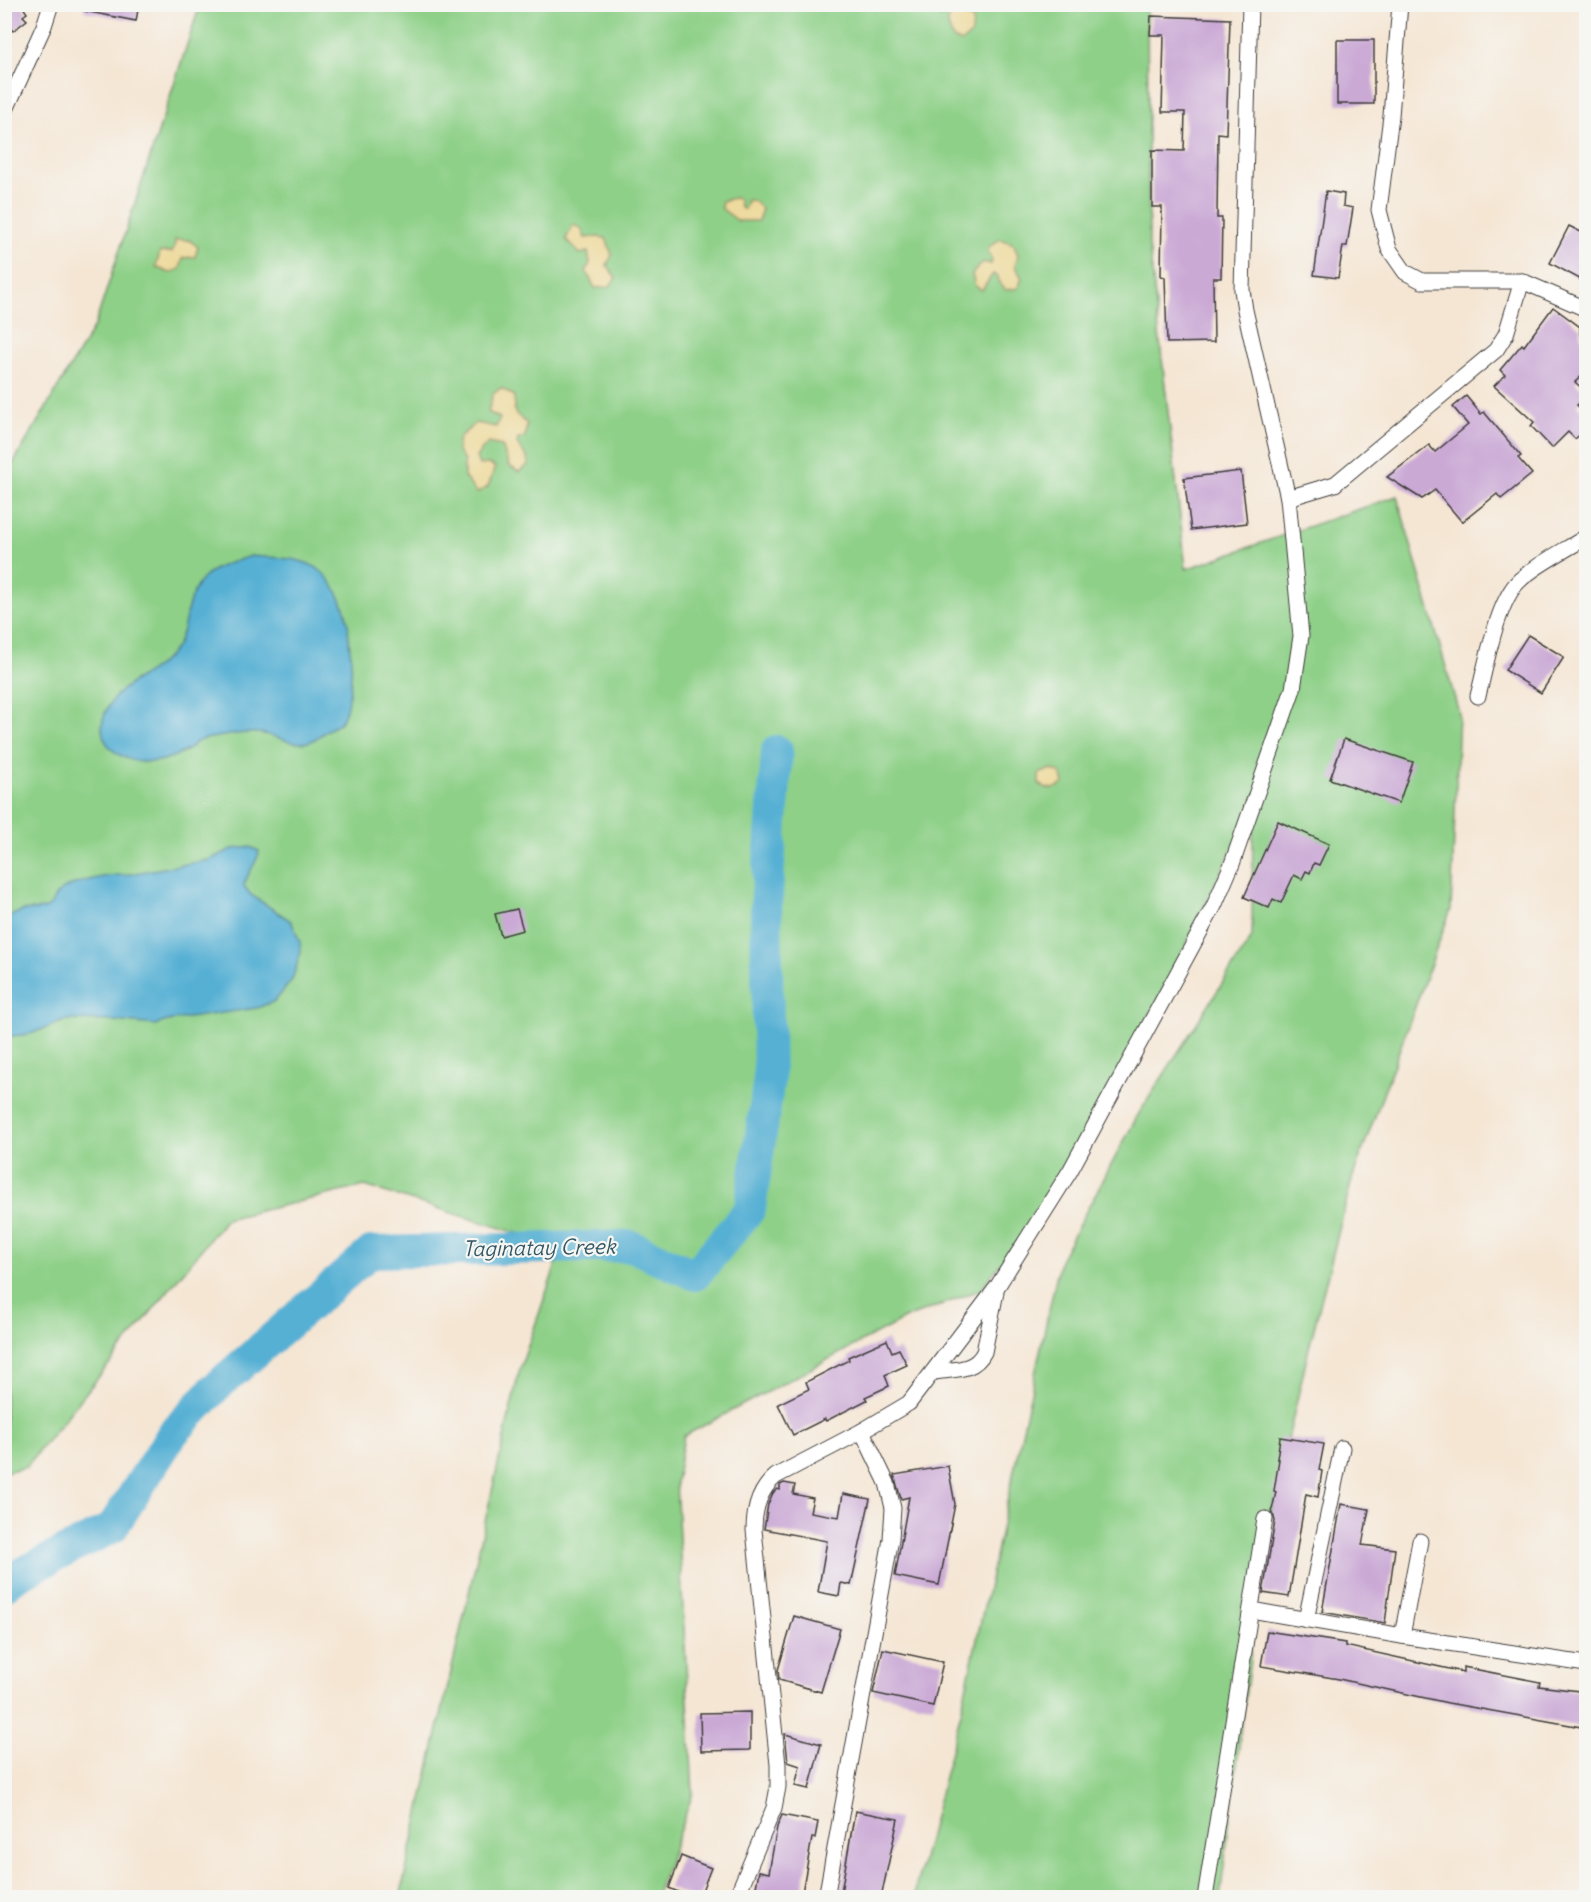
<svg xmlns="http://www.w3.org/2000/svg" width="1591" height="1902" viewBox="0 0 1591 1902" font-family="Delius,sans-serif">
	<rect width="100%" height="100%" fill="#f6f6f2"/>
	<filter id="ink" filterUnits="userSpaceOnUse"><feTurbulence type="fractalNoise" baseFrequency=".0167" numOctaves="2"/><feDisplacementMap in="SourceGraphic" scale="12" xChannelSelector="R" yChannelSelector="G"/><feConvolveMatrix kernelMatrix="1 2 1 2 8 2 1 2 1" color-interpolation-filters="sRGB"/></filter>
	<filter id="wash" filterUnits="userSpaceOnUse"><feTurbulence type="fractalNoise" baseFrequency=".008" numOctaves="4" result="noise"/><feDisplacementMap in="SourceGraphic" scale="24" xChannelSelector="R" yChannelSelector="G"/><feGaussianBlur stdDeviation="1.35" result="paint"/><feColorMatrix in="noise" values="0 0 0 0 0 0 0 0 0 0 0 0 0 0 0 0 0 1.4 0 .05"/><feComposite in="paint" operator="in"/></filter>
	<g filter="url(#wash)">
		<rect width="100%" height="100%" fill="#f5e6d4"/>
		<!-- green -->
		<path fill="#8ed088" stroke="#557652" stroke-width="1.5" d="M 200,5 L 1147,5 L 1149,245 L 1186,569 L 1397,496 L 1459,713 L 1451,909 L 1352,1179 L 1308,1352 L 1265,1540 L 1220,1897 L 916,1897 L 916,1886 L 961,1712 L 1060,1260 L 1138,1115 L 1252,937 L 1253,806 L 1165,988 L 1063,1169 L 1018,1241 L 980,1290 L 906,1318 L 684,1436 L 676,1482 L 693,1793 L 656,1897 L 400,1897 L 519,1372 L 562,1247 L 365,1186 L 226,1219 L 26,1467 L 5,1472 L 5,477 L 95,325 Z"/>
		<!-- sand -->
		<g fill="#eeda9e" stroke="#857b5d" stroke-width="1.5">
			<path d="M 935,5 L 969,5 L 965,16 L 973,19 L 972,33 L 962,42 L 953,39 L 948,25 L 949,14 L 940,17 Z"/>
			<path d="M 733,198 L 739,199 L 740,208 L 744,209 L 747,200 L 754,201 L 762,209 L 758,221 L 738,221 L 721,208 L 722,201 Z"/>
			<path d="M 573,225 L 581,228 L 585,238 L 595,237 L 606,238 L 612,255 L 607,265 L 616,278 L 609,287 L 595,288 L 586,271 L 590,263 L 588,252 L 580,254 L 566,239 Z"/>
			<path d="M 1000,239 L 1014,244 L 1018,256 L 1015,266 L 1022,278 L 1018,288 L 1006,290 L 999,283 L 998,276 L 993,274 L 982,290 L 975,286 L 972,274 L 983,262 L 991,264 L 992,260 L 988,252 L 989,247 Z"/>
			<path d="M 175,240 L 189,240 L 198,247 L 195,257 L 183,258 L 180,269 L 169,273 L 156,267 L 160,252 L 172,252 L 175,246 Z"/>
			<path d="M 501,388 L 514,396 L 515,413 L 527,424 L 525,437 L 518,439 L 517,444 L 527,457 L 528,465 L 519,472 L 509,466 L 502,446 L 488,443 L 476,457 L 479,465 L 489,464 L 495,467 L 488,487 L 477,493 L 464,477 L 464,461 L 457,450 L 459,438 L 476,423 L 496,427 L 500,418 L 488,412 L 493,394 Z"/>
			<path d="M 1051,769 L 1061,773 L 1064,783 C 1054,791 1049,790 1039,784 L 1039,774 Z"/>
		</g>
		<!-- water -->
		<g fill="#56b0d4" stroke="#396678" stroke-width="1.5">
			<path d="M 251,556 C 273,558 297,556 317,568 C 333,579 345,604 348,623 C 349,629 348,635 349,641 C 352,661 353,679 348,699 C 347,705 346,715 341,721 C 338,725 331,728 326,731 C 322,734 316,739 311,741 C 294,748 275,734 258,733 C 245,732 230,735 217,737 C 212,738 204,738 199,741 C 195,742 192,747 189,749 C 180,754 169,759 159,761 C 129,767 91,748 105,713 C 118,681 154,676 174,650 C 181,641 184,627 186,616 C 195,573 212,568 251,556 Z"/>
			<path d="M 250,847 L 259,851 C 259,860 247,873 244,886 L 251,895 L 291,921 L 300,942 L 301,952 L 292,980 L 275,1001 L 257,1008 L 167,1021 L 156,1025 L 115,1021 L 67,1020 L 30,1034 L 5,1037 L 5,916 C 12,916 15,914 22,911 C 30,909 39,911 46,908 C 53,906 52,899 57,894 C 68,882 109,875 124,875 L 209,860 L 232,849 Z"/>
		</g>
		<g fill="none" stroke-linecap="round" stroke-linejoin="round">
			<!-- river -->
			<path stroke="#56b0d4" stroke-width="32" d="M 4,1586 L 16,1576 L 112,1528 L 173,1433 L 215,1388 L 371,1252 L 631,1246 L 695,1275 L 750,1209 L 769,1079 L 766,909 L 777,751"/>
		</g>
		<g id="blocks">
			<!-- building -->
			<g fill="#caa9d5">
				<path d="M 4,4 L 21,4 L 27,13 L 23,16 L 27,20 L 13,31 L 4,20 Z"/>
				<path d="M 85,4 L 139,4 L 136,21 L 84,11 Z"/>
				<path d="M 1151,16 L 1230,19 L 1226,134 L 1218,133 L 1217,218 L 1222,218 L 1221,278 L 1213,278 L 1214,342 L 1167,343 L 1165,277 L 1161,276 L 1162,207 L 1152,207 L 1152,150 L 1184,151 L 1185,112 L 1162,112 L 1164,35 L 1150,35 Z"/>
				<rect x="1337" y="40" width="37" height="64"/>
				<path d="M 1326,191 L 1344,194 L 1343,206 L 1353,208 L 1347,246 L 1343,246 L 1338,278 L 1314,275 Z"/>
				<path d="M 1569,226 L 1587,235 L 1587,283 L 1550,263 Z"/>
				<path d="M 1553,307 L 1580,327 L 1580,334 L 1587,352 L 1587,360 L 1585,373 L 1575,382 L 1587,393 L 1587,396 L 1577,405 L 1587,415 L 1587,428 L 1575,439 L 1568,432 L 1552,448 L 1531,426 L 1534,422 L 1494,386 L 1505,375 L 1500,370 L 1522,344 L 1524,346 Z"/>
				<path d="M 1466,396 L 1481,414 L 1484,412 L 1521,456 L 1518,458 L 1532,474 L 1501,499 L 1497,494 L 1462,522 L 1435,490 L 1422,499 L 1387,477 L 1429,445 L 1435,452 L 1468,425 L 1453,407 Z"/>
				<path d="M 1241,471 L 1247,523 L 1191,530 L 1184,478 Z"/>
				<path d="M 1528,635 L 1564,657 L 1541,693 L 1505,670 Z"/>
				<path d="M 1344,739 L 1413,762 L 1399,803 L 1330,779 Z"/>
				<path d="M 1278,821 L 1329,844 L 1319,865 L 1314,863 L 1310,873 L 1306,871 L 1302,879 L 1294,875 L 1281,903 L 1273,899 L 1269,908 L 1244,897 Z"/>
				<path d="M 517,909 L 523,930 L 501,936 L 495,914 Z"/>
				<path d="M 887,1340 L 892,1352 L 899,1349 L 907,1365 L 885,1375 L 889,1386 L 865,1397 L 867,1400 L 826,1421 L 825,1419 L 793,1435 L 778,1404 L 809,1389 L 806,1382 L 849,1360 L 848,1357 Z"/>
				<path d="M 1280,1437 L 1324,1444 L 1319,1470 L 1322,1471 L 1318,1497 L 1306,1494 L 1289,1597 L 1263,1593 L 1275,1521 L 1272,1510 L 1276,1492 L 1274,1491 L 1279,1459 L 1277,1459 Z"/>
				<path d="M 948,1466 L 955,1504 L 939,1585 L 895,1576 L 909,1497 L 901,1499 L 894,1475 Z"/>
				<path d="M 784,1483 L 795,1485 L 793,1494 L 813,1498 L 810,1512 L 839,1517 L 843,1494 L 870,1499 L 851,1585 L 841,1583 L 839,1596 L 818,1592 L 827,1541 L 764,1529 L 768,1504 L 773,1493 L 777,1489 L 780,1490 L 780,1485 Z"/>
				<path d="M 1341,1504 L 1369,1509 L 1362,1545 L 1395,1549 L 1385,1623 L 1322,1612 Z"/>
				<path d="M 794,1616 L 840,1629 L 821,1692 L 779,1680 L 778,1670 Z"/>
				<path d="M 1267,1631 L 1345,1643 L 1345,1646 L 1463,1672 L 1463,1667 L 1540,1682 L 1539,1686 L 1587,1692 L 1587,1728 L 1448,1703 L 1339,1679 L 1261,1666 Z"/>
				<path d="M 883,1649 L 943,1662 L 933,1706 L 873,1693 Z"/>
				<path d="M 750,1712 L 750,1750 L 701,1751 L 700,1713 Z"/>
				<path d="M 785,1734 L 821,1744 L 809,1789 L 795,1786 L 800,1766 L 788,1762 Z"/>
				<path d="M 855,1811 L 898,1819 L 881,1898 L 840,1898 Z"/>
				<path d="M 782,1815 L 818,1822 L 815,1838 L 812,1838 L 801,1898 L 754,1898 L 759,1871 L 769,1873 L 777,1827 Z"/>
				<path d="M 681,1856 L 711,1868 L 699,1898 L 692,1898 L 669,1888 Z"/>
			</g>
		</g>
	</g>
	<g filter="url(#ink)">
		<use href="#blocks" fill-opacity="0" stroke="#3d3a38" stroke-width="1.5"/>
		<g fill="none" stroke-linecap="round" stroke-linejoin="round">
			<!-- minor casing -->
			<g stroke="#3d3a38" stroke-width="17">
				<g id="minor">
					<path d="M 1400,4 L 1391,116 L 1379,210 L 1389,249 L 1405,272 L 1422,281 L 1522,281 L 1586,309"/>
					<path d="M 4,114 L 44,26 L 51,4"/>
					<path d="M 1288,498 L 1335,484 L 1496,350 L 1506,334 L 1522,281"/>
					<path d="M 1478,696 C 1486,666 1497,600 1520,580 C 1537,564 1566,550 1586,537"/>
					<path d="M 933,1372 C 954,1369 974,1372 984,1352 L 996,1292"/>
					<path d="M 1251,1610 L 1402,1636 L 1586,1664"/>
					<path d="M 1306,1620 L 1342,1448"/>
					<path d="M 1402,1636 L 1420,1541"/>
					<path d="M 736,1898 L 774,1808 L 778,1787 L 778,1765 L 754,1530 C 754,1509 759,1490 776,1476 L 862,1431 L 909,1403 L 997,1287 L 1070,1171 L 1214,906 L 1232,864 L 1293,689 L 1301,636 L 1288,498 L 1245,310 L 1242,290 L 1250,4"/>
					<path d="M 826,1898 L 891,1539 L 893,1508 L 887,1483 L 862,1431"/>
					<path d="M 1205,1898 L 1265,1519"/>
				</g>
			</g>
			<!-- minor -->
			<use href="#minor" stroke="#fff" stroke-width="15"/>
		</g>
	</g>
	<g text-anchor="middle" stroke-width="4.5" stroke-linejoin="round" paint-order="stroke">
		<!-- water labels -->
		<g font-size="21" font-style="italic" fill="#335766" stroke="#f6f6f2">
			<text transform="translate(539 1248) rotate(-1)" y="7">Taginatay Creek</text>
		</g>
	</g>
	<!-- margin -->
	<rect width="1591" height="1902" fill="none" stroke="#f6f6f2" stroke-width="24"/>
</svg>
